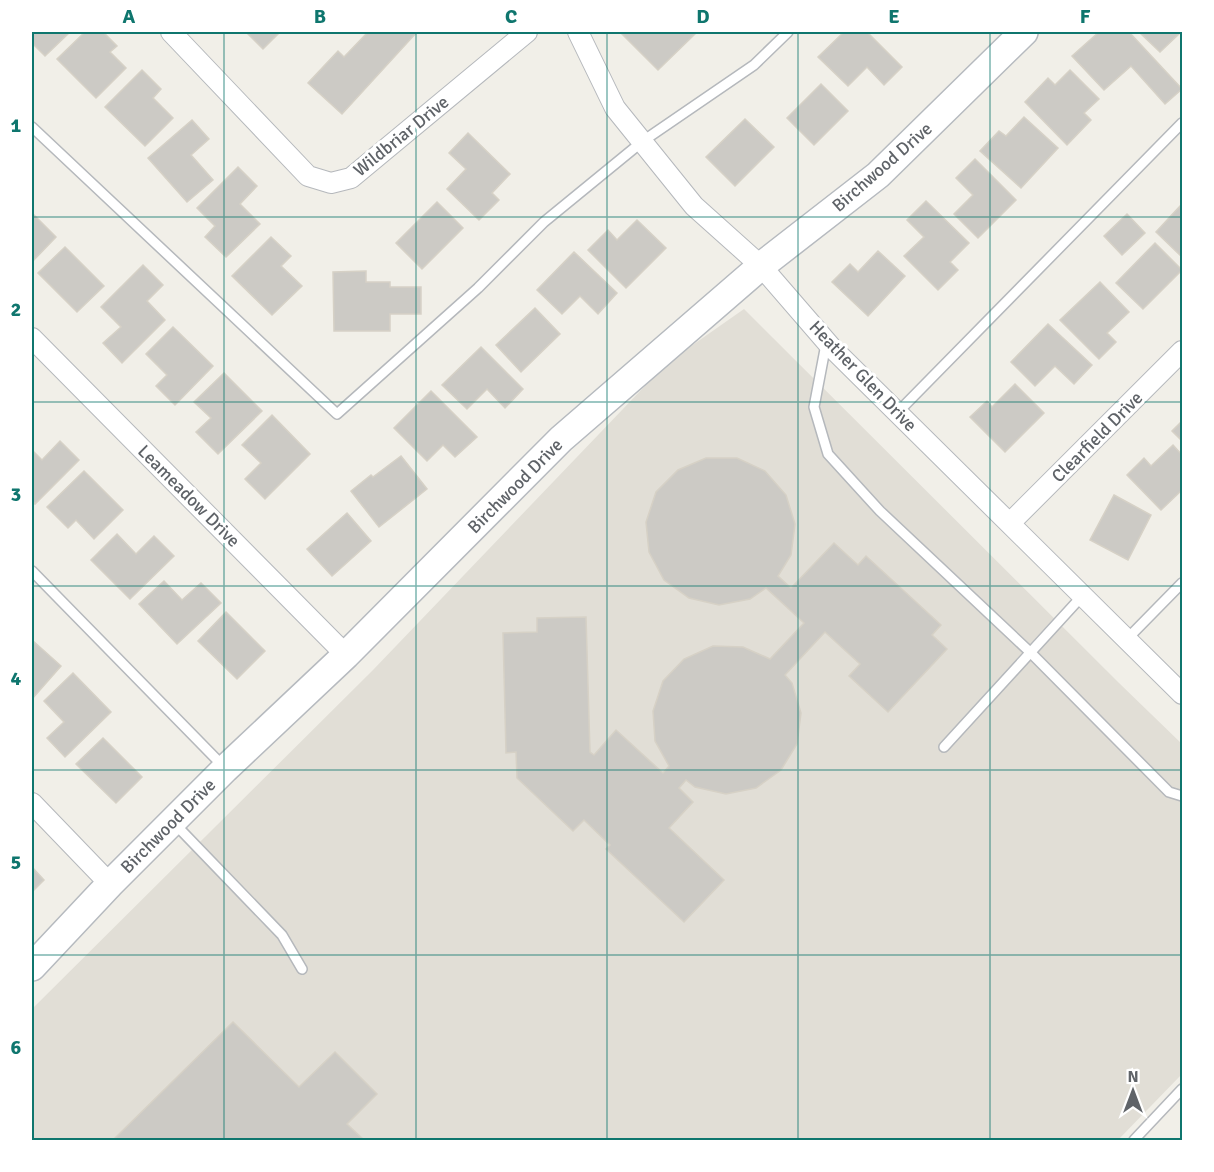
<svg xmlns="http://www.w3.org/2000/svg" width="1214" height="1172" viewBox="0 0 1214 1172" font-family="Signika,sans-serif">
	<rect width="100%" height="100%" fill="#f1efe8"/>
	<!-- education -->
	<path fill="#e1ded6" d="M 744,309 L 1119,683 L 1182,744 L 1182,1074 L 1118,1140 L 32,1140 L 32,1009 L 373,670 L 667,363 Z"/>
	<!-- building -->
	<g fill="#cccac5" stroke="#d6d1c6" stroke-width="1.5">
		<path d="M 32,32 L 70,32 L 45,56 L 32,43 Z"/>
		<path d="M 85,32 L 103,32 L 117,46 L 110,52 L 126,68 L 96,98 L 57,59 Z"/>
		<path d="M 246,32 L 280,32 L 263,49 Z"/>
		<path d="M 368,32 L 417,32 L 342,114 L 308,83 L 338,51 L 344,57 Z"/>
		<path d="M 620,32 L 697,32 L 658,70 Z"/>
		<path d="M 844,32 L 867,32 L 902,67 L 884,85 L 867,67 L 848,86 L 818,57 Z"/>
		<path d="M 1099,32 L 1129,32 L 1182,89 L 1165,104 L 1131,66 L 1104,90 L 1072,56 Z"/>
		<path d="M 1139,32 L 1181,32 L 1160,52 Z"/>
		<path d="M 142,70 L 161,89 L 153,98 L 173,118 L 145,146 L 105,107 Z"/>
		<path d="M 1070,70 L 1099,99 L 1084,113 L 1091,120 L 1067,145 L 1025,102 L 1048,78 L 1055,85 Z"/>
		<path d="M 821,84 L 848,111 L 814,145 L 787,118 Z"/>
		<path d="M 1024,117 L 1058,148 L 1021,188 L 980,151 L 999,131 L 1006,136 Z"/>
		<path d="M 745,119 L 774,147 L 735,186 L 706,157 Z"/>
		<path d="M 192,120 L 209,139 L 191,155 L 213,180 L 187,202 L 148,158 Z"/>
		<path d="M 468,133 L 510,174 L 492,193 L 499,200 L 479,220 L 447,189 L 466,169 L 449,153 Z"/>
		<path d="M 975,159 L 1016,200 L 978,238 L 954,214 L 973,195 L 956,178 Z"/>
		<path d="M 238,167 L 257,186 L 240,204 L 260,224 L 226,257 L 205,237 L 215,226 L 197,208 Z"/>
		<path d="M 926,201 L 969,243 L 950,262 L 958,270 L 938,290 L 904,256 L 924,237 L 907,220 Z"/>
		<path d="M 437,202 L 463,228 L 422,269 L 396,243 Z"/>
		<path d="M 1182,204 L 1182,257 L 1156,232 Z"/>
		<path d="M 32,213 L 56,237 L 32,262 Z"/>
		<path d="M 1127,214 L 1145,233 L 1122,255 L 1104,236 Z"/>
		<path d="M 637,220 L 666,248 L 626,288 L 588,250 L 608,230 L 617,240 Z"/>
		<path d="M 271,237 L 291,256 L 281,266 L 302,286 L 272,315 L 232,276 Z"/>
		<path d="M 1155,243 L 1182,270 L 1143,309 L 1116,283 Z"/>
		<path d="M 65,247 L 104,286 L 77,312 L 38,273 Z"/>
		<path d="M 878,251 L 905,276 L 868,316 L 832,282 L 850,264 L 858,272 Z"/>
		<path d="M 574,252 L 617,293 L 598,314 L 580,296 L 562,314 L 537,290 Z"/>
		<path d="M 143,265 L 163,285 L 147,301 L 165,320 L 122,363 L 103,343 L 121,327 L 101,307 Z"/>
		<path d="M 366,271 L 366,282 L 390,282 L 390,287 L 421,287 L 421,314 L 390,314 L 390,331 L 334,331 L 333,272 Z"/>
		<path d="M 1100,282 L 1129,312 L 1107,333 L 1116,342 L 1099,359 L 1060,320 Z"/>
		<path d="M 535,308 L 560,334 L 521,372 L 496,345 Z"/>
		<path d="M 1048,324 L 1092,365 L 1074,384 L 1055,366 L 1035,386 L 1011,362 Z"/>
		<path d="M 173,327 L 213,366 L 175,405 L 156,386 L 167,375 L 146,354 Z"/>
		<path d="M 481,347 L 523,389 L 505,408 L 487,389 L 467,409 L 442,385 Z"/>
		<path d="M 224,373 L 262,411 L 218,454 L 196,432 L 211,418 L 194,402 Z"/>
		<path d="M 1015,384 L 1044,413 L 1005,452 L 970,417 L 987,401 L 992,407 Z"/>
		<path d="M 431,391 L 477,437 L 455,457 L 443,445 L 427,461 L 394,428 Z"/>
		<path d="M 272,415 L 310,454 L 265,499 L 245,479 L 261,463 L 242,445 Z"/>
		<path d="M 1182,421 L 1182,441 L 1172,431 Z"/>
		<path d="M 60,441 L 79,460 L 35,504 L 32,500 L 32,450 L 42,460 Z"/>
		<path d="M 1173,445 L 1182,455 L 1182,490 L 1161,510 L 1127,475 L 1144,458 L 1151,466 Z"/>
		<path d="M 401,456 L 427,489 L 379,527 L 351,491 L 371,475 L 373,477 Z"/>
		<path d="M 706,458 L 737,458 L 765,471 L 786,495 L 795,524 L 791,555 L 778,576 L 791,588 L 834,543 L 858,565 L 866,556 L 941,625 L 932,635 L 947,649 L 888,712 L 849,676 L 860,664 L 825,632 L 785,675 L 792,683 L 801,713 L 797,744 L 781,770 L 756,788 L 726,794 L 695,787 L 686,780 L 679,788 L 693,802 L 669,828 L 724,880 L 684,922 L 606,849 L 610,845 L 584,820 L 573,831 L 517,778 L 516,752 L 506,753 L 503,633 L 537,632 L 537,618 L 586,617 L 590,752 L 594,755 L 616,730 L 663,773 L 669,766 L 655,741 L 653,711 L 663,681 L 684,659 L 713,646 L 743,647 L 770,659 L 804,623 L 766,588 L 750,599 L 719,605 L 689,598 L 664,580 L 649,552 L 646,522 L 656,492 L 678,470 Z"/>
		<path d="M 84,471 L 123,510 L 94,539 L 76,520 L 68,528 L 47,507 Z"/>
		<path d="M 1114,495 L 1151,515 L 1128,560 L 1090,540 Z"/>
		<path d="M 347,513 L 371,541 L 332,576 L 307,549 Z"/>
		<path d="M 117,534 L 136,554 L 154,536 L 174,556 L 130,599 L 91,560 Z"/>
		<path d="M 164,581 L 182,600 L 201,583 L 221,603 L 177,644 L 139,604 Z"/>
		<path d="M 226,612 L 265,651 L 237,679 L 198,641 Z"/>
		<path d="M 32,640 L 61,666 L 32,699 Z"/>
		<path d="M 73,673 L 111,712 L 65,757 L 47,738 L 64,722 L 44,701 Z"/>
		<path d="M 103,738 L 142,777 L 116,803 L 76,764 Z"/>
		<path d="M 32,867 L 44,880 L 32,892 Z"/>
		<path d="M 233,1022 L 299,1087 L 335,1052 L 377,1094 L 347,1124 L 364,1140 L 113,1140 Z"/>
	</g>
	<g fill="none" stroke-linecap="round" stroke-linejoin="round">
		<!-- lane casing -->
		<g stroke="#b5b8bc" stroke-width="12">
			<g id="lane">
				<path d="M 32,127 L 337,414 L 478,288 L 544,222 L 643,141 L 754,65 L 788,32"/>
				<path d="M 826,344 L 814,407 L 828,454 L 880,511 L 1031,653 L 1169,792 L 1182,796"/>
				<path d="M 898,412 L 1182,123"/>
				<path d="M 32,571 L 224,767"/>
				<path d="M 1127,639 L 1182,583"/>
				<path d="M 944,747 L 1083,595"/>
				<path d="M 174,823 L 282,935 L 302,969"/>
				<path d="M 1134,1140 L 1182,1089"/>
			</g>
		</g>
		<!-- street casing -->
		<g stroke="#b5b8bc" stroke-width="22">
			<g id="street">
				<path d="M 171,32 L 308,176 L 331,183 L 351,178 L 527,32"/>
				<path d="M 578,32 L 615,108 L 694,206 L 761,266 L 831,347 L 1182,694"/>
				<path d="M 32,338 L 346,655"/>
				<path d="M 1010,523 L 1182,351"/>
				<path d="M 32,803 L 110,884"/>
			</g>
		</g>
		<!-- secondary casing -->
		<g stroke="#b6babf" stroke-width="30">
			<path id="secondary" d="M 32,967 L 110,884 L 225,769 L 346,655 L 561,439 L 761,266 L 878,175 L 1024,32"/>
		</g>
		<!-- lane -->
		<use href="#lane" stroke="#fff" stroke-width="9"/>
		<!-- street -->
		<use href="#street" stroke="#fff" stroke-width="20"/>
		<!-- secondary -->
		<use href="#secondary" stroke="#fff" stroke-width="27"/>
	</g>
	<!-- grid -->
	<path fill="none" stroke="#0f766e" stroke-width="1.5" stroke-opacity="0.55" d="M 224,32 L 224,1140M 416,32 L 416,1140M 607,32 L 607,1140M 798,32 L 798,1140M 990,32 L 990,1140M 32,217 L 1182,217M 32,402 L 1182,402M 32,586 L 1182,586M 32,770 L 1182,770M 32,955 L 1182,955"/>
	<g text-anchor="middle" stroke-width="6" stroke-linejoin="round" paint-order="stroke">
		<!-- street labels -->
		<g font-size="18" fill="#5f6368" stroke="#fff">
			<text transform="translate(401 136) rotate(-39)" y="6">Wildbriar Drive</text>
			<text transform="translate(882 167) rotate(-41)" y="6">Birchwood Drive</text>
			<text transform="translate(863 376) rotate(46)" y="6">Heather Glen Drive</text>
			<text transform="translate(1097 437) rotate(-45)" y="6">Clearfield Drive</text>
			<text transform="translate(515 486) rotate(-45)" y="6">Birchwood Drive</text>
			<text transform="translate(189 496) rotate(45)" y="6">Leameadow Drive</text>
			<text transform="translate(168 826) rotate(-45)" y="6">Birchwood Drive</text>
		</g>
	</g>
	<!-- border -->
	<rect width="1214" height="1172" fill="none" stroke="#ffffff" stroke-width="66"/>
	<!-- north arrow -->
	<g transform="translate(1133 1091)" stroke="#ffffff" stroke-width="4.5" paint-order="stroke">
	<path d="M0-4.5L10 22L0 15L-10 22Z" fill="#5f6368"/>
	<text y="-9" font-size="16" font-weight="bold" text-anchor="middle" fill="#5f6368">N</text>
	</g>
	<rect x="33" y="33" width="1148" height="1106" fill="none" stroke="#0f766e" stroke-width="2"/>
	<g font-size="20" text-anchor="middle" font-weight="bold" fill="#0f766e">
		<text x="129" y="23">A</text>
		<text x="320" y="23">B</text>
		<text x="511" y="23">C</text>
		<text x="703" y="23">D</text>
		<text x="894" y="23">E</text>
		<text x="1085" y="23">F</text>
		<text x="16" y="132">1</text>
		<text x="16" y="316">2</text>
		<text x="16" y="501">3</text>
		<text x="16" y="685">4</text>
		<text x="16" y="869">5</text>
		<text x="16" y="1054">6</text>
	</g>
</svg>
